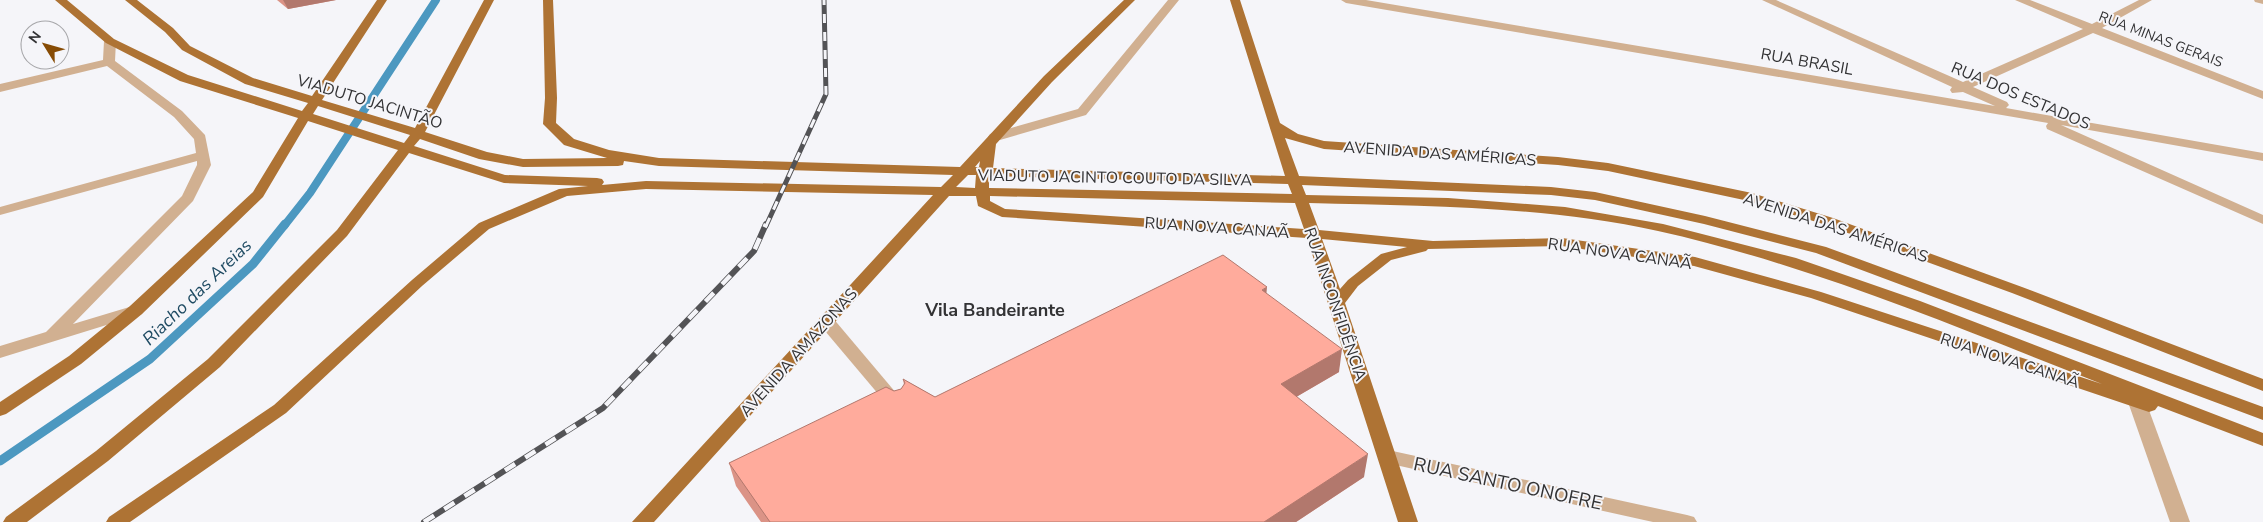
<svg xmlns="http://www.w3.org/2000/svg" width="2263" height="522" viewBox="0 0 2263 522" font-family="'Nunito Sans',sans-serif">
	<rect width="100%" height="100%" fill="#f5f5f9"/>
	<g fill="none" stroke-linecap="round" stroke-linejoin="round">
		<!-- stream-far1 -->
		<path stroke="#4c98c0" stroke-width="8" d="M 284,226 L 310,193 L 436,0"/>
		<!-- stream -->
		<path stroke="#4c98c0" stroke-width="9" d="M 0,461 L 150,359 L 253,264 L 285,224"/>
		<!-- minor -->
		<g fill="#d1b091" fill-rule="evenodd">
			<path d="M 1168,0 L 1179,0 L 1086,115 L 1000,140 L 990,140 L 988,137 L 990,134 L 1078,109 Z"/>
			<path d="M 1341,0 L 1366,0 L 1995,106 L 1963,92 L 1952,93 L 1950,90 L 1952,87 L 1762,0 L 1776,0 L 1963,82 L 2083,29 L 2015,0 L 2030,0 L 2092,24 L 2139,0 L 2152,0 L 2102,28 L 2263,91 L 2263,99 L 2093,33 L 1973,87 L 2007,102 L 2009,105 L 2006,108 L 2263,153 L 2263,161 L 2061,125 L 2263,215 L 2263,224 L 2047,129 L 2046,126 L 2048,123 L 1346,3 Z"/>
			<path d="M 2254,0 L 2263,0 L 2263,4 L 2255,2 Z"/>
			<path d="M 110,38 L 116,41 L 115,61 L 182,111 L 205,135 L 211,165 L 193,201 L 73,324 L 136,305 L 142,306 L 144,310 L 142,314 L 0,358 L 0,346 L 46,332 L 182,196 L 197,165 L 197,161 L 0,215 L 0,207 L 196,153 L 194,139 L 174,117 L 107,66 L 0,92 L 0,84 L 103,60 L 104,41 Z"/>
			<path d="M 826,316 L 832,317 L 902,400 L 905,404 L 902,408 L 896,410 L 890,408 L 820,325 L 818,321 L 820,317 Z"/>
			<path d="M 2137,396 L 2143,398 L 2146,402 L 2190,522 L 2170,522 L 2128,402 L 2131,398 Z"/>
			<path d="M 1388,450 L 1687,515 L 1694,517 L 1697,522 L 1653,522 L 1382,462 L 1379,457 L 1382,452 Z"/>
		</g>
		<!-- major -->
		<path fill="#ae7334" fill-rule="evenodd" d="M 55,0 L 67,0 L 114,39 L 188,75 L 302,111 L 308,103 L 245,84 L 182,50 L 165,32 L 125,0 L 137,0 L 173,28 L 190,46 L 253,78 L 312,96 L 377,0 L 387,0 L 322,100 L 415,128 L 484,0 L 494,0 L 425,132 L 487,152 L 523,159 L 607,158 L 564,145 L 543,124 L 545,98 L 543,0 L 553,0 L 557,98 L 556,123 L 574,139 L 609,150 L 659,158 L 960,167 L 1044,76 L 1124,0 L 1135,0 L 1052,82 L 996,144 L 993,168 L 1285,176 L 1230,0 L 1240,0 L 1280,123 L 1298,134 L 1324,141 L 1558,157 L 1608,163 L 1752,193 L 1833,218 L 2022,287 L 2263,379 L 2263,391 L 2012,293 L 1823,224 L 1744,200 L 1608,171 L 1558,165 L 1324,149 L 1285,138 L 1299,176 L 1551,187 L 1595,192 L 1705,216 L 1826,247 L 2263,407 L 2263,420 L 1816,253 L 1704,224 L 1595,200 L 1551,195 L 1302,185 L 1306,195 L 1448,198 L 1565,207 L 1663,224 L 1796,258 L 1920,301 L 2263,433 L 2263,446 L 2158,406 L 2155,410 L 2149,412 L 2143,410 L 1811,298 L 1694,266 L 1562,246 L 1428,249 L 1426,251 L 1391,260 L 1358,286 L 1345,303 L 1418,522 L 1398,522 L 1307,238 L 1002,217 L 978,206 L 976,196 L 949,196 L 654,522 L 632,522 L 933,195 L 646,189 L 567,196 L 489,229 L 422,286 L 286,413 L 130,522 L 106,522 L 109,517 L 274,405 L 412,280 L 479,223 L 559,189 L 588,186 L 504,183 L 409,153 L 347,236 L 220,367 L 108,461 L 27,522 L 3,522 L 6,517 L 96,451 L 208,359 L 337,230 L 398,150 L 308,121 L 263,197 L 142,314 L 81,364 L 6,414 L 0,416 L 0,402 L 69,356 L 130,306 L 253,192 L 298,118 L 180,81 L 106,43 ZM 318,106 L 410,135 L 404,143 L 313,114 ZM 420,139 L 479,159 L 523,167 L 618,166 L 623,165 L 624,161 L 659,166 L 953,175 L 941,187 L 646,181 L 602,185 L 604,182 L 602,179 L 597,178 L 505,175 L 414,146 ZM 980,161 L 979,167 L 975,167 ZM 968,175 L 976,175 L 975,188 L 956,187 ZM 989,176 L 1288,184 L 1292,194 L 989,188 ZM 990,196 L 1295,203 L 1304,229 L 1005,209 L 990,201 ZM 1309,203 C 1426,206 1543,206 1658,231 C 1811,265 1956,327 2102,384 L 1821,292 L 1695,257 L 1562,238 L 1433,241 L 1319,230 ZM 1322,239 L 1407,247 L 1381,254 L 1348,280 L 1340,289 Z"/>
		<!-- rail-far1 casing -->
		<g stroke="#535356" stroke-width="5">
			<path id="rail-far1" d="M 766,226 L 826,94 L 824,0"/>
		</g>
		<!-- rail casing -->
		<g stroke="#535356" stroke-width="6">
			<path id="rail" d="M 424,522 L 603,408 L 754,251 L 766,224"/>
		</g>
		<!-- rail-far1 -->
		<use href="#rail-far1" stroke="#f5f5f9" stroke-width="3" stroke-dasharray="9" stroke-linecap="butt"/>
		<!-- rail -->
		<use href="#rail" stroke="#f5f5f9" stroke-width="4.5" stroke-dasharray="12" stroke-linecap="butt"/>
	</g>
	<!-- wall -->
	<g fill="#db9386">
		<path d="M 277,0 L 336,0 L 288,9 Z"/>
		<path d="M 1266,293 L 1339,372 L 1296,397 L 1364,477 L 1296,522 L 761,522 L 736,486 L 729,463 L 894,391 L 901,389 L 904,385 L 903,379 L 935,397 Z"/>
	</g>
	<!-- shaded-wall -->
	<g fill="#b2786d">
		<path d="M 283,0 L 336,0 L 288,9 Z"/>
		<path d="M 1267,287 L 1265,309 L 1262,290 Z"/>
		<path d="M 1342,349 L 1339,372 L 1279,407 L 1281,384 Z"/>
		<path d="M 1368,454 L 1364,477 L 1296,522 L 1264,522 Z"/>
	</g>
	<!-- building -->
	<path fill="#ffab9c" stroke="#b2786d" d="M 1223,255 L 1267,287 L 1262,290 L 1342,349 L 1281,384 L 1368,454 L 1264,522 L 770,522 L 729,463 L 886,387 L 894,391 L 901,389 L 905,383 L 903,379 L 935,397 Z"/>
	<g text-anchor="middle" stroke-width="4" stroke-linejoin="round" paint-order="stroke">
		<!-- far-street labels -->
		<g font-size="14" fill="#323234" stroke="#f5f5f9">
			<text transform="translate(2161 39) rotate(21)" y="5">RUA MINAS GERAIS</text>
		</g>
		<!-- street labels -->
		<g font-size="16" fill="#323234" stroke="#f5f5f9">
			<text transform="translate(1807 61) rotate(10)" y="6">RUA BRASIL</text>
			<text transform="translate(2021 95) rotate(23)" y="6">RUA DOS ESTADOS</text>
			<text transform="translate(370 101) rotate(17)" y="6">VIADUTO JACINTÃO</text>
			<text transform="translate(1440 153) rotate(4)" y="6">AVENIDA DAS AMÉRICAS</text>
			<text transform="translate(1115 177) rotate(1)" y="6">VIADUTO JACINTO COUTO DA SILVA</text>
			<text transform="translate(1217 227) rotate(4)" y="6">RUA NOVA CANAÃ</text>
			<text transform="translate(1836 227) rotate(18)" y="6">AVENIDA DAS AMÉRICAS</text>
			<text transform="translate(1620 253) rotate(8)" y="6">RUA NOVA CANAÃ</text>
			<text transform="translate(1336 304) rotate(71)" y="6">RUA INCONFIDÊNCIA</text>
			<text transform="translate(798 352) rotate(-48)" y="6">AVENIDA AMAZONAS</text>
			<text transform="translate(2010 360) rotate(18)" y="6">RUA NOVA CANAÃ</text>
		</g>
		<!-- water labels -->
		<g font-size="18" font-style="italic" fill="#1f4b63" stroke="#f5f5f9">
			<text transform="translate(197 292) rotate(-44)" y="6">Riacho das Areias</text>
		</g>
		<!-- neighbourhood labels -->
		<g font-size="18" font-weight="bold" fill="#323234" stroke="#f5f5f9">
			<text x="995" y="316">Vila Bandeirante</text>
		</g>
		<!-- near-street labels -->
		<g font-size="19" fill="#323234" stroke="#f5f5f9">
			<text transform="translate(1508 483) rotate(12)" y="7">RUA SANTO ONOFRE</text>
		</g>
	</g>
	<!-- north arrow -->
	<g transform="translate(45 45) rotate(307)"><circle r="24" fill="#f5f5f9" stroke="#a7a7aa"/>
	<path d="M0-4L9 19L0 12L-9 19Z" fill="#874c05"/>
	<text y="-8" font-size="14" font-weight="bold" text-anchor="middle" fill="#323234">N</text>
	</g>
</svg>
